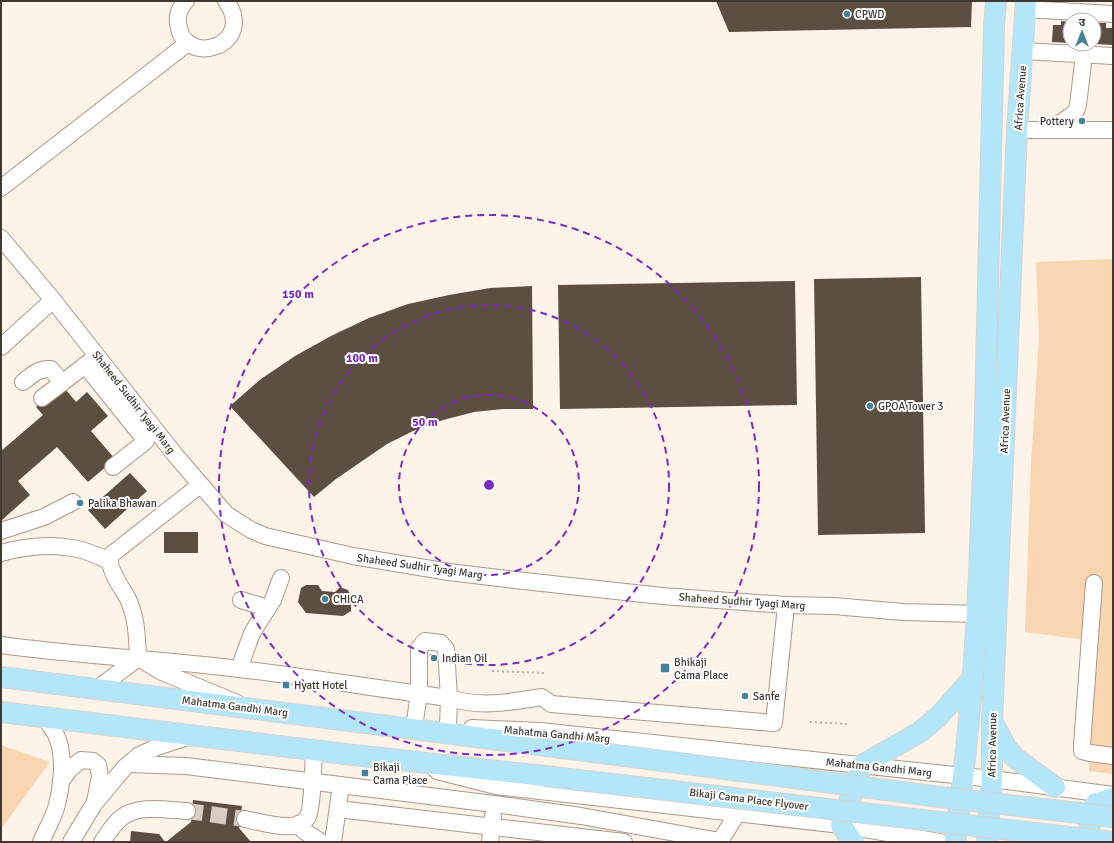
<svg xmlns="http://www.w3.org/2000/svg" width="1114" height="843" viewBox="0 0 1114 843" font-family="Signika,'Noto Sans Devanagari',sans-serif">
	<rect width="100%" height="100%" fill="#fef3e9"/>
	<!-- green -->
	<g fill="#f9d5b2">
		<path d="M 1113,259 L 1113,774 L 1089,771 L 1087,640 L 1025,632 L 1031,463 L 1039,337 L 1036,262 Z"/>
		<path d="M 1,745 L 50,762 L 1,829 Z"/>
	</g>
	<!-- building -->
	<g fill="#5c4e40">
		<path d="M 716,1 L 972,1 L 971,27 L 729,32 Z"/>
		<path d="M 1061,21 L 1070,22 L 1070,43 L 1052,42 L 1053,25 L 1061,25 Z"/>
		<path d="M 1094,23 L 1106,23 L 1106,28 L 1113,28 L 1113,45 L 1094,44 Z"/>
		<path d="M 921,277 L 925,533 L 818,535 L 814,279 Z"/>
		<path d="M 795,281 L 797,405 L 560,409 L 558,285 Z"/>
		<path d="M 532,286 L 533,409 L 503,409 L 474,412 L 443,420 L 413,431 L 387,444 L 336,479 L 314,497 L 230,406 L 261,379 L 295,356 L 331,336 L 369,318 L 408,304 L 449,295 L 490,288 Z"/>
		<path d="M 62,385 L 76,402 L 87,392 L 108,416 L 91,431 L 115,459 L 88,482 L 57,447 L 18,481 L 30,495 L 2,520 L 1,451 L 43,415 L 36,407 Z"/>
		<path d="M 130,473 L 147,491 L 105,529 L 88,510 Z"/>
		<rect x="164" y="532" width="34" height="21"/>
		<path d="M 306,585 L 318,585 L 322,591 L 335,592 L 340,587 L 348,590 L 351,596 L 351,611 L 343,616 L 306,613 L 298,602 L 301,588 Z"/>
		<path d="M 193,800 L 242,806 L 239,828 L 251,842 L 166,842 L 191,822 Z"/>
		<path d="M 131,831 L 159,834 L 165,842 L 130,842 Z"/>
	</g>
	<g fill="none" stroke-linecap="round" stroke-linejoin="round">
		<!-- minor-tunnel -->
		<path stroke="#d8cec4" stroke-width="16" stroke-dasharray="16 8" stroke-linecap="butt" d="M 187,811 L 245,819"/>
		<!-- minor casing -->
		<g stroke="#a9998a" stroke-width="18">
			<g id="minor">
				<path d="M 186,1 C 180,7 177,15 178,23 C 183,70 258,45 226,1"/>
				<path d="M 1025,9 L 1113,14"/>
				<path d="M 1023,51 L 1113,56"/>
				<path d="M 1017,130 L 1113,130"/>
				<path d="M 1050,130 L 1072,115 L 1076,111 L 1078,105 L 1084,55"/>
				<path d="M 1,188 L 188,43"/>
				<path d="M 1,238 L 53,300 L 176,456 L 226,514 L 251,530 L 265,536 L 353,556 L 449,572 L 515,580 L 662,596 L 786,605 L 834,606 L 903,612 L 977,614"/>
				<path d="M 1,347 L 53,300"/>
				<path d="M 85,365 L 146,441 L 113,467"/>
				<path d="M 23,382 C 32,375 39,368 51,369 L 62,383"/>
				<path d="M 42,398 L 92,360"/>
				<path d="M 1,531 L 44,517 L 73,502"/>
				<path d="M 1,553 C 23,547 49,544 72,548 C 85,550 97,555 109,561"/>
				<path d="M 1094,583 L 1082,745 L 1082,751 L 1090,753 L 1113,756"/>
				<path d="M 241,600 L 268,608"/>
				<path d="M 1,645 C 80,656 160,659 239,669 C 310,677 379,689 449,698 L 448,728"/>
				<path d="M 138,658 C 137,637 137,617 127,597 C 121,587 106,566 111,555 L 200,485"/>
				<path d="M 145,662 L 162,672 L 237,703"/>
				<path d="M 239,669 L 252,633 L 273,600 L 281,578"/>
				<path d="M 97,689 L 138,658"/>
				<path d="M 414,727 L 419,694 L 419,648 L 423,643 L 425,641 L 441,643 L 446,649 L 449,698 C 481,708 510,702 542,697 L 551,704 L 774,723 L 786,605"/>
				<path d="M 472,728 L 540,731 L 992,779 L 1113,795"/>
				<path d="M 129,764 L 186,766 L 494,804 L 581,816 L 720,841 L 737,814"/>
				<path d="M 437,771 L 496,786 L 841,825 L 940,842"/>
				<path d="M 61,781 L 70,769 L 81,760 L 93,761 L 98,765 L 100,776 L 95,802"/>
				<path d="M 338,809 L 624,842"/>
				<path d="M 245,819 C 259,822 284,829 297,825 C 300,824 305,821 307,818 C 313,810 313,763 314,751"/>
				<path d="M 298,824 L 304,831 L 321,842"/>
				<path d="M 41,842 C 46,831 52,820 56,808 C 62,787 66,753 55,733 C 52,727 48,723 45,718"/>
				<path d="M 71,842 L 94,804 L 125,767 L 138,756 L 157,747 L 191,736"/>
				<path d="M 102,842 C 108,834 113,824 121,818 C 138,804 167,810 187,811"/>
				<path d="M 333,842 L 341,785"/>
				<path d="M 490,842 L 493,816"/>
			</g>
		</g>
		<!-- major casing -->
		<g stroke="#d5d3d2" stroke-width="22">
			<g id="major">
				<path d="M 1,677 L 547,746"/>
				<path d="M 1,712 L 345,754 L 544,776"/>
				<path d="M 993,723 L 1006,747 L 1015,758 L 1055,787"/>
				<path d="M 853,842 L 841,825 L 862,765 L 920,732 L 939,716 L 972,679"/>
				<path d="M 955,842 C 965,766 973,690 977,613 C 980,561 981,508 984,456 L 994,26 L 996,1"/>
				<path d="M 987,842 L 992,779 L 992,721 L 1017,130 L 1026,1"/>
				<path d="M 1089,842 C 1087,828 1092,816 1096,803 L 1113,798"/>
			</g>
		</g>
		<!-- path -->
		<g stroke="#b9afa6" stroke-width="2" stroke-dasharray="2 3" stroke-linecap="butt">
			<path d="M 492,671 L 545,673"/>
			<path d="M 810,722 L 847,724"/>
		</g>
		<!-- minor -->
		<use href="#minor" stroke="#fff" stroke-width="16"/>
		<!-- major -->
		<use href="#major" stroke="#b3e6f8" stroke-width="20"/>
		<!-- major-bridge casing -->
		<g stroke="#d5d3d2" stroke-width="22" stroke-linecap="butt">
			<g id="major-bridge">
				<path d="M 547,746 L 932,796 L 1113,817"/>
				<path d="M 544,776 L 1113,842"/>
			</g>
		</g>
		<!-- major-bridge -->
		<use href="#major-bridge" stroke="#b3e6f8" stroke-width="20"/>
	</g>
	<!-- distance rings -->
	<g fill="none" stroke="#7b2cbf" stroke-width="2" stroke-dasharray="7 5">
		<circle cx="489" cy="485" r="90"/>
		<circle cx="489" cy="485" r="180"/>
		<circle cx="489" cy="485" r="270"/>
	</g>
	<!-- markers -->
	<g fill="#448298" stroke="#fff" stroke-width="1.5">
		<circle cx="847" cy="14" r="4"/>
		<circle cx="1082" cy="121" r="4"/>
		<circle cx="870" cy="406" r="4"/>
		<circle cx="80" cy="503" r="4"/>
		<circle cx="325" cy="599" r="4"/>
		<circle cx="434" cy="658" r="4"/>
		<rect x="660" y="663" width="10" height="10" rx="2"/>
		<rect x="282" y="681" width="8" height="8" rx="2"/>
		<circle cx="745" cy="696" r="4"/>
		<rect x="361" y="769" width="8" height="8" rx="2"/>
	</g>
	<g text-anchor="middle" stroke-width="4" stroke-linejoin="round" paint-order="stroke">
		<!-- poi labels -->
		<g font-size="11" fill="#403932" stroke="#fff" text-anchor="start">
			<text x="855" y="18">CPWD</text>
			<text x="1074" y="125" text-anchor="end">Pottery</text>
			<text x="878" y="410">GPOA Tower 3</text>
			<text x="88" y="507">Palika Bhawan</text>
			<text x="333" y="603">CHICA</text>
			<text x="442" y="662">Indian Oil</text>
			<text x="674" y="666">Bhikaji<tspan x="674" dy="13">Cama Place</tspan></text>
			<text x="294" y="689">Hyatt Hotel</text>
			<text x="753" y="700">Sanfe</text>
			<text x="373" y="771">Bikaji<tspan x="373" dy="13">Cama Place</tspan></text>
		</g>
		<!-- street labels -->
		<g font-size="11" fill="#403932" stroke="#fff">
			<text transform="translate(1020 98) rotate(-86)" y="4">Africa Avenue</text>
			<text transform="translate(134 402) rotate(52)" y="4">Shaheed Sudhir Tyagi Marg</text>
			<text transform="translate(1005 421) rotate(-88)" y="4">Africa Avenue</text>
			<text transform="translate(420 566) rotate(8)" y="4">Shaheed Sudhir Tyagi Marg</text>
			<text transform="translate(742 601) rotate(4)" y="4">Shaheed Sudhir Tyagi Marg</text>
			<text transform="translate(235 706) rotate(7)" y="4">Mahatma Gandhi Marg</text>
			<text transform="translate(557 734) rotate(5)" y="4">Mahatma Gandhi Marg</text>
			<text transform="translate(992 745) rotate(-89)" y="4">Africa Avenue</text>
			<text transform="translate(879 767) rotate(6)" y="4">Mahatma Gandhi Marg</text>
			<text transform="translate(749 799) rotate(7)" y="4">Bikaji Cama Place Flyover</text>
		</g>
	</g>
	<circle cx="489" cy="485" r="6" fill="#7b2cbf" stroke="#fff" stroke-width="2"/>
	<g font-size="12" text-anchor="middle" font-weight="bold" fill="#7b2cbf" stroke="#fff" stroke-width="4" stroke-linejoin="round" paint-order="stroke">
		<text x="298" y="298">150 m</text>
		<text x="362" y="362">100 m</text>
		<text x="425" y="426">50 m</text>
	</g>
	<!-- border -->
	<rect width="1114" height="843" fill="none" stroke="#403932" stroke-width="4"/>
	<!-- north arrow -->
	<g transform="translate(1082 32)"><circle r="19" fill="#ffffff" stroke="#b3b0ad"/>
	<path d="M0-3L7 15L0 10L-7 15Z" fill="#448298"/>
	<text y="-6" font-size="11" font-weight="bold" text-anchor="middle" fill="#403932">उ</text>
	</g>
</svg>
